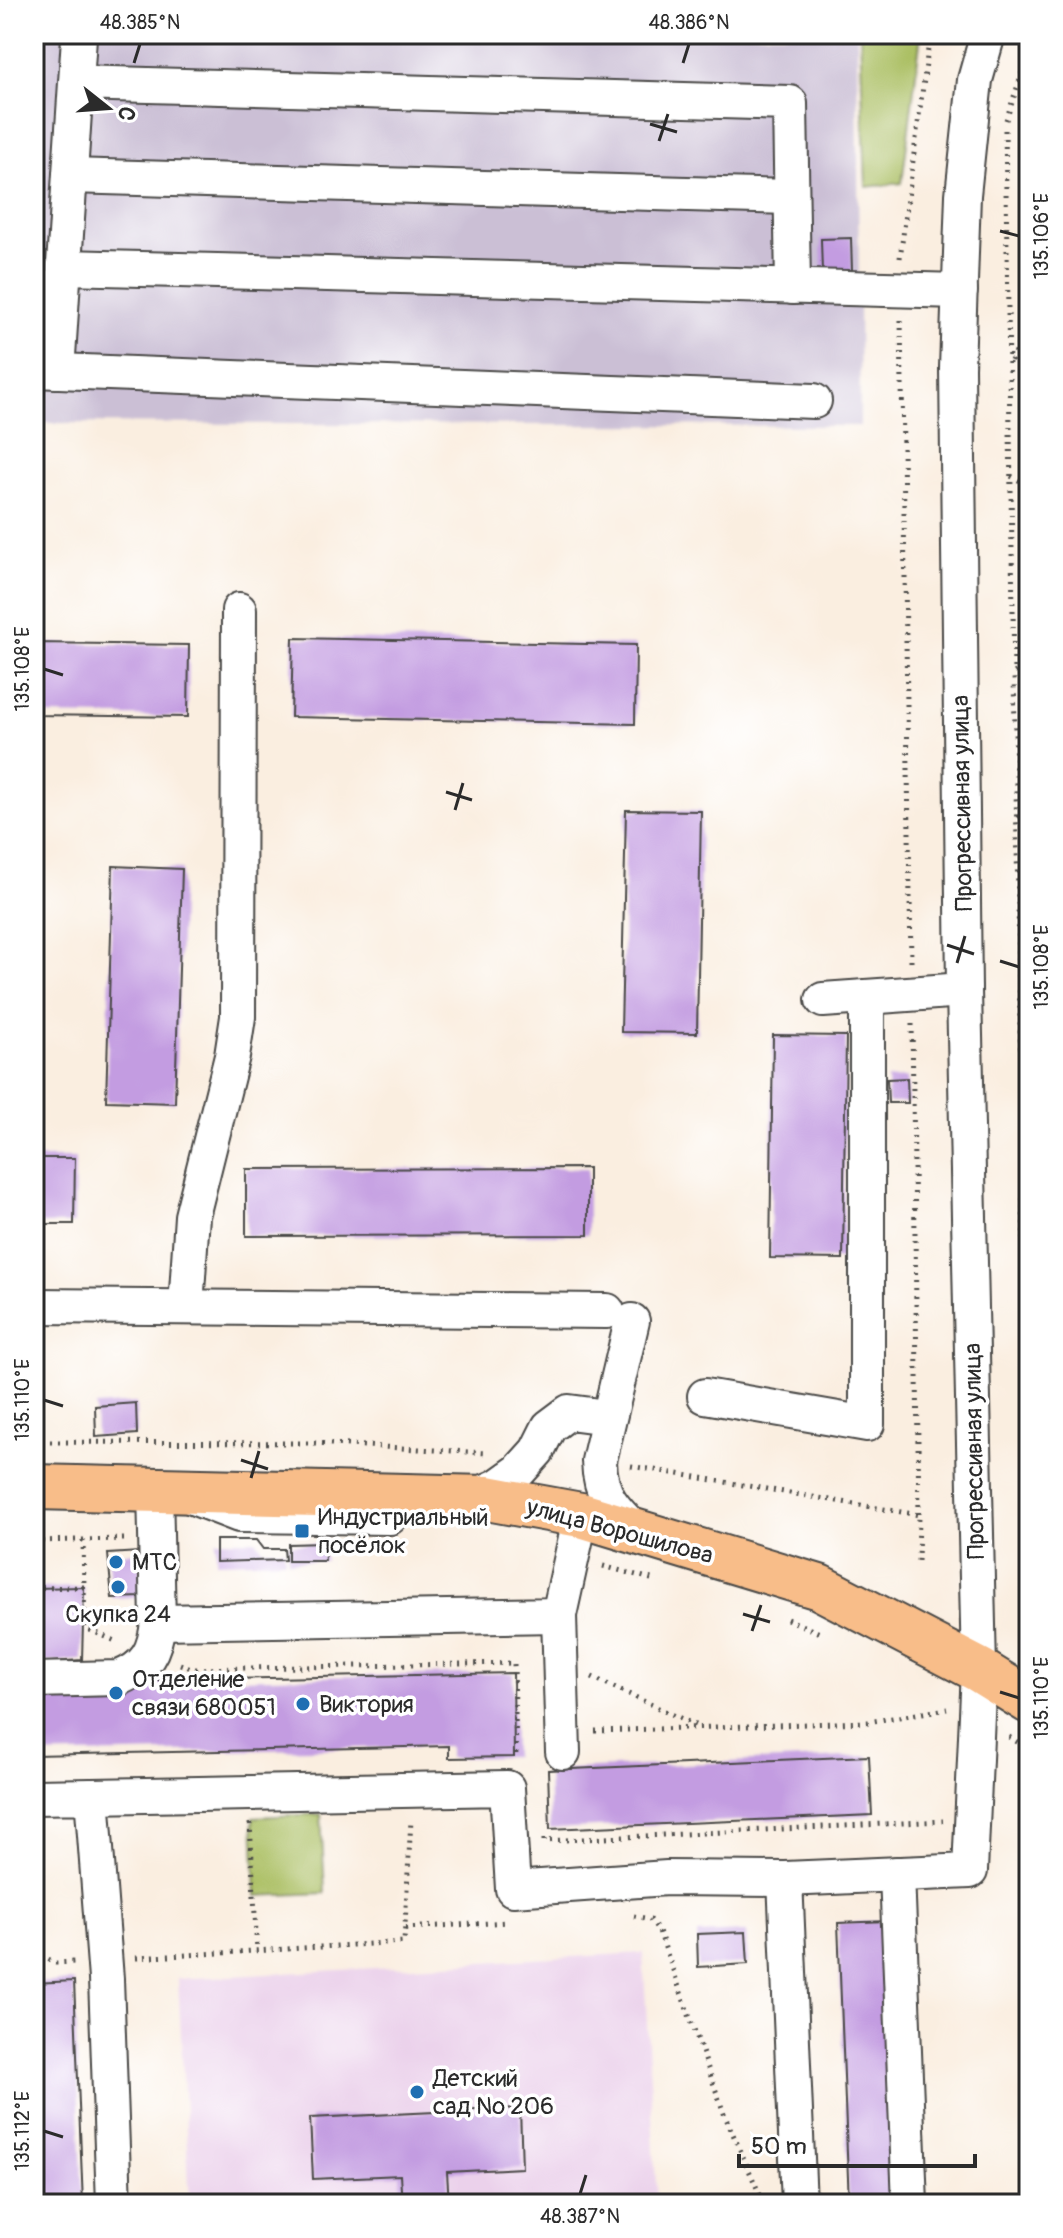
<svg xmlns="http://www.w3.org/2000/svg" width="1063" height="2238" viewBox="0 0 1063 2238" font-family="Pangolin,sans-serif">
	<rect width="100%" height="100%" fill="#fff"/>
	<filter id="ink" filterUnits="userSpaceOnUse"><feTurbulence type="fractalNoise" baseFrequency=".0125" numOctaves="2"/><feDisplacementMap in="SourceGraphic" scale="16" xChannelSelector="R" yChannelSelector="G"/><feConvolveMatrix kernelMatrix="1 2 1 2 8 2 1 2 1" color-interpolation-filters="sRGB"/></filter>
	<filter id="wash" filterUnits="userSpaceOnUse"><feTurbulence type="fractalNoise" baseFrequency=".006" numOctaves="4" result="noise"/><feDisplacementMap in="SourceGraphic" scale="32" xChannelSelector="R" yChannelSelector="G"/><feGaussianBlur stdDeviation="1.8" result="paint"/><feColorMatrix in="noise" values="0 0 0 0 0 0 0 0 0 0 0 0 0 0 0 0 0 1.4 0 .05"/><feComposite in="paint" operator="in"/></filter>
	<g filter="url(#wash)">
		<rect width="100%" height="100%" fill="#faeee0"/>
		<!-- built -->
		<path fill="#ebd1eb" d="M 643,1953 L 657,2204 L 190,2204 L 178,1979 Z"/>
		<!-- industrial -->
		<path fill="#cbbfd5" d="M 34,34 L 857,34 L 860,426 L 34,423 Z"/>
		<!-- green -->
		<g fill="#abbf63" stroke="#6b7547" stroke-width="2">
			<path d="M 860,34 L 921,34 L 902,183 L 866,187 Z"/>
			<path d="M 321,1814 L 325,1893 L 256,1896 L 253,1817 Z"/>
		</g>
		<g id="blocks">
			<!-- building -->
			<g fill="#c39ce1">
				<path d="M 851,238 L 852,271 L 822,272 L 821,239 Z"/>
				<path d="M 293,638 L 636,645 L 635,724 L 291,717 Z"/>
				<path d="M 34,643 L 189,645 L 188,717 L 34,715 Z"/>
				<path d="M 626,810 L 701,811 L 697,1033 L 621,1032 Z"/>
				<path d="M 113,866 L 182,869 L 175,1103 L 106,1101 Z"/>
				<path d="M 773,1035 L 846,1036 L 843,1259 L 770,1258 Z"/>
				<path d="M 907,1078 L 908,1103 L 888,1103 L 887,1079 Z"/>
				<path d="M 34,1158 L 75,1158 L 74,1224 L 34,1224 Z"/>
				<path d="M 588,1168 L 588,1235 L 246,1236 L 246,1169 Z"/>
				<path d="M 136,1403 L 137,1434 L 96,1437 L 95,1406 Z"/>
				<path d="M 216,1540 L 256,1540 L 263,1549 L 284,1549 L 285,1560 L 216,1562 Z"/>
				<path d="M 324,1543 L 325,1561 L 288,1561 L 288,1544 Z"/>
				<path d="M 139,1552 L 141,1597 L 112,1598 L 108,1554 Z"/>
				<path d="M 84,1587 L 82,1660 L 34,1663 L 34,1588 Z"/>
				<path d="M 513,1673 L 514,1757 L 449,1758 L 449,1746 L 34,1755 L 34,1683 Z"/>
				<path d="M 869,1756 L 872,1815 L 550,1829 L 548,1770 Z"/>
				<path d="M 888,1921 L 899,2204 L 849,2204 L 838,1923 Z"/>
				<path d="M 746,1932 L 748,1964 L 698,1967 L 697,1934 Z"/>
				<path d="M 74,1981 L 83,2204 L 34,2204 L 34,1983 Z"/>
				<path d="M 520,2108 L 522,2168 L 447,2172 L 449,2204 L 402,2204 L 400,2175 L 313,2179 L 310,2118 Z"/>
			</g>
		</g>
	</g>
	<g filter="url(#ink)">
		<use href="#blocks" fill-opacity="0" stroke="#4a4846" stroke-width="2"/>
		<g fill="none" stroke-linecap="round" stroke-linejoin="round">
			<!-- minor casing -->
			<g stroke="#4a4846" stroke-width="38">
				<g id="minor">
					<path d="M 76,83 L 790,103 L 793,287"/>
					<path d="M 70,176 L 791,197"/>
					<path d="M 65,267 L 960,291"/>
					<path d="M 34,370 L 814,401"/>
					<path d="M 57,371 L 79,37"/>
					<path d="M 823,1000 L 964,990"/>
					<path d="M 34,1306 L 607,1311"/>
					<path d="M 186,1307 L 192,1216 L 232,1056 L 238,1017 L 239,610"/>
					<path d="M 632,1321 L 599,1461 C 600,1496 613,1508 637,1532"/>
					<path d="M 705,1396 L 867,1424 L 867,997"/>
					<path d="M 155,1489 L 158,1622 L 559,1615 L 581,1515"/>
					<path d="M 190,1496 L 239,1515 L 390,1517"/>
					<path d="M 471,1498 L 498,1486 L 519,1471 L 537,1451 L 549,1427 L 569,1412 L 607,1417"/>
					<path d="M 559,1615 L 563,1752"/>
					<path d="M 34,1680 L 119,1678 C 147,1667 155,1651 158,1622"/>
					<path d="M 92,1796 L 507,1788 L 513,1889 L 667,1878 L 785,1879 L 970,1871 L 979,1670 L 964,990 L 957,368 L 963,195 L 975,80 L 988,34"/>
					<path d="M 34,1797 L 92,1796 L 106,1979 L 114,2204"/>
					<path d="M 897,1874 L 910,2204"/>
					<path d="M 785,1879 L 799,2204"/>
				</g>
			</g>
			<!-- major casing -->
			<g stroke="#4a4846" stroke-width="48">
				<path id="major" d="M 34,1487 L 487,1498 L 581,1515 L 819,1587 L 979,1670 L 1029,1701"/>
			</g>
			<!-- path -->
			<g stroke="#4a4846" stroke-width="5" stroke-dasharray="2 6" stroke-linecap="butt">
				<path d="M 1006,120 L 1029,53"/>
				<path d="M 1005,130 L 1014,672"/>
				<path d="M 900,258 L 930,34"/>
				<path d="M 901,320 L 911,962"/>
				<path d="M 1011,361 L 1029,321"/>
				<path d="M 1011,476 L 1029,486"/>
				<path d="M 1029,662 L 1014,673 L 1029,1535"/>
				<path d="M 1018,818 L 1029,790"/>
				<path d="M 912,1024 L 919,1515"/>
				<path d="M 34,1442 L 314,1443 L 487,1453"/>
				<path d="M 631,1466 L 919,1515 L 918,1562"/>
				<path d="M 83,1540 L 84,1587"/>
				<path d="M 34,1541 L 125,1539"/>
				<path d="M 603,1566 L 655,1580"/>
				<path d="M 34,1588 L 84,1587 L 85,1628 L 118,1642"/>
				<path d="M 787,1619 L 822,1634"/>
				<path d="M 180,1664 L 194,1669 L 514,1663 L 516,1759"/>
				<path d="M 592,1677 L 695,1725"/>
				<path d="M 595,1731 L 868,1722 L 947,1709"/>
				<path d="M 1009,1737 L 1029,1749"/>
				<path d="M 250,1823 L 257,1951"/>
				<path d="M 544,1839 L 544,1841 L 943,1821"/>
				<path d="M 634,1916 L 650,1919 L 659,1931 L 725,2116 L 764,2204"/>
				<path d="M 405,1928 L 508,1922"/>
				<path d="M 34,1952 L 56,1963 L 74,1962"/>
				<path d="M 136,1958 L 404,1942 L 411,1820"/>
			</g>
			<!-- minor -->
			<use href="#minor" stroke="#fff" stroke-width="34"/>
			<!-- major -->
			<use href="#major" stroke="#f8bd89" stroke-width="44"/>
		</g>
	</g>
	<!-- ticks -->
	<path fill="none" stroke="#2b2b2b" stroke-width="3" d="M 134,63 L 140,44M 683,63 L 689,44M 650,124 L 677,132M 659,141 L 668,114M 1000,231 L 1019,236M 44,669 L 63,675M 446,792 L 472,800M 455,810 L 463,783M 947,945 L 974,954M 1000,961 L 1019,967M 957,963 L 965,936M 44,1400 L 63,1406M 241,1460 L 268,1469M 251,1478 L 259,1451M 743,1614 L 770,1622M 752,1631 L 761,1605M 1000,1692 L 1019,1698M 44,2131 L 63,2137M 580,2194 L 586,2175"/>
	<!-- markers -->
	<g fill="#1f6fb2" stroke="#fff" stroke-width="3">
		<rect x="294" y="1523" width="16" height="16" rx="4"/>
		<circle cx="116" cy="1562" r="8"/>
		<circle cx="118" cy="1587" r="8"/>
		<circle cx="116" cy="1693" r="8"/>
		<circle cx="303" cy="1704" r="8"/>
		<circle cx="417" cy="2092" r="8"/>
	</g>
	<g text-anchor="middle" stroke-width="7" stroke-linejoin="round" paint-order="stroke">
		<!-- street labels -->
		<g font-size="24" fill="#2b2b2b" stroke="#fff">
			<text transform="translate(962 803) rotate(-91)" y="8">Прогрессивная улица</text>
			<text transform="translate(974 1451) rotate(-91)" y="8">Прогрессивная улица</text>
			<text transform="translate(620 1531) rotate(15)" y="8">улица Ворошилова</text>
		</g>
		<!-- poi labels -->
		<g font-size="24" fill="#2b2b2b" stroke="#fff" text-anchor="start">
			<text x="318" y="1525">Индустриальный<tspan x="318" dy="28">посёлок</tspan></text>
			<text x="132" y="1570">МТС</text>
			<text x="118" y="1622" text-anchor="middle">Скупка 24</text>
			<text x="132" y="1687">Отделение<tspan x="132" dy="28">связи 680051</tspan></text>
			<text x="319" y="1712">Виктория</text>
			<text x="433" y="2086">Детский<tspan x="433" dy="28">сад № 206</tspan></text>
		</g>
	</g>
	<!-- margin -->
	<rect width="1063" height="2238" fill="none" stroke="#fff" stroke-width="88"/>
	<!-- north arrow -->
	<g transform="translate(108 108) rotate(107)" stroke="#ffffff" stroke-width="6" paint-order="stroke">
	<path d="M0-6L14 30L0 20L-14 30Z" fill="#2b2b2b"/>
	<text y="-12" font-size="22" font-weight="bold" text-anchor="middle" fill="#2b2b2b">С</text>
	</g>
	<!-- scale -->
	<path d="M739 2154v12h236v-12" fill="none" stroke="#2b2b2b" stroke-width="4"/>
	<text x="751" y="2154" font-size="24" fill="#2b2b2b" stroke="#ffffff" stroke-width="6" paint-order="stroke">50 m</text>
	<rect x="44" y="44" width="975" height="2150" fill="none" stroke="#2b2b2b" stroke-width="3"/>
	<g font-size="20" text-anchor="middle" fill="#2b2b2b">
		<text x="140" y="29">48.385°N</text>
		<text x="689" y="29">48.386°N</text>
		<text transform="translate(1041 236) rotate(-90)" y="7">135.106°E</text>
		<text transform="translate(22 669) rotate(-90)" y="7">135.108°E</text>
		<text transform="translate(1041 967) rotate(-90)" y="7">135.108°E</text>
		<text transform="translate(22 1400) rotate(-90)" y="7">135.110°E</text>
		<text transform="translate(1041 1698) rotate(-90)" y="7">135.110°E</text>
		<text transform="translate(22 2131) rotate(-90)" y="7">135.112°E</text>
		<text x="580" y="2223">48.387°N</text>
	</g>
</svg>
